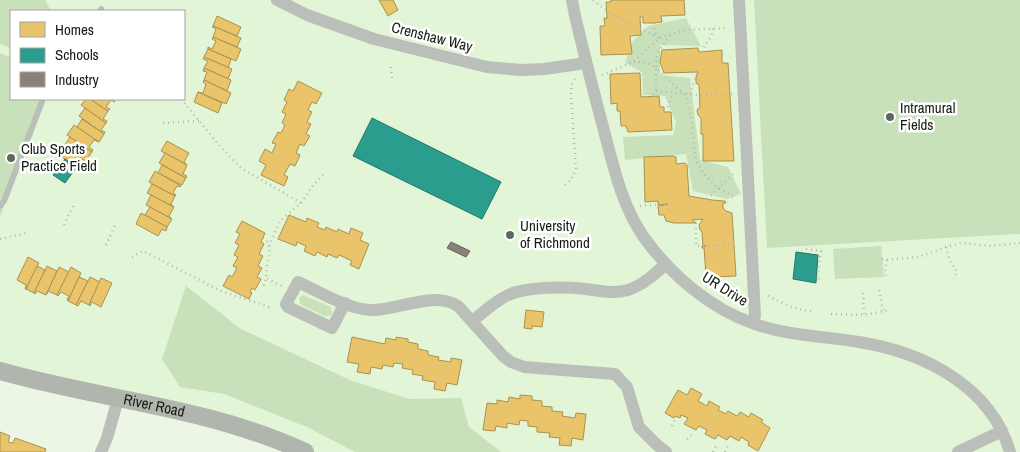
<svg xmlns="http://www.w3.org/2000/svg" width="1020" height="452" viewBox="0 0 1020 452" font-family="'Archivo Narrow',sans-serif">
	<rect width="100%" height="100%" fill="#ebf6e5"/>
	<!-- built -->
	<path fill="#e2f5d7" fill-rule="evenodd" d="M 0,0 L 1020,0 L 1020,452 L 305,452 L 0,371 ZM 11,11 L 184,11 L 184,99 L 11,99 Z"/>
	<!-- green -->
	<g fill="#c8e1bb">
		<path d="M 0,0 L 45,0 L 51,11 L 11,11 L 11,48 L 0,44 Z"/>
		<path d="M 754,0 L 1020,0 L 1020,234 L 767,248 Z"/>
		<path d="M 686,18 L 701,46 L 660,45 L 660,75 L 690,78 L 700,160 L 728,167 L 741,194 L 727,199 L 693,191 L 686,154 L 625,160 L 623,137 L 673,135 L 676,122 L 665,96 L 643,95 L 642,72 L 625,63 L 633,41 L 648,26 Z"/>
		<path d="M 0,53 L 11,57 L 11,99 L 43,99 L 0,217 Z"/>
		<path d="M 881,246 L 884,277 L 835,279 L 833,249 Z"/>
		<path d="M 186,286 L 241,329 L 352,381 L 410,399 L 461,398 L 469,427 L 501,452 L 355,452 L 307,427 L 224,394 L 180,387 L 162,359 Z"/>
		<path d="M 303,295 L 331,307 L 332,314 L 329,316 L 324,316 L 300,304 L 299,298 Z"/>
	</g>
	<!-- homes -->
	<g fill="#e9c46a" stroke="#a9924f">
		<path d="M 379,0 L 393,0 L 398,10 L 388,16 Z"/>
		<path d="M 611,0 L 684,0 L 685,15 L 661,16 L 662,22 L 654,23 L 643,23 L 643,17 L 640,17 L 641,35 L 630,36 L 632,54 L 601,55 L 600,26 L 605,26 L 604,18 L 607,18 L 606,2 L 611,2 Z"/>
		<path d="M 217,16 L 241,27 L 237,36 L 213,26 Z"/>
		<path d="M 213,26 L 241,38 L 237,47 L 213,37 L 216,29 L 212,27 Z"/>
		<path d="M 213,37 L 241,49 L 236,61 L 208,49 L 208,47 L 212,49 L 216,41 L 212,39 Z"/>
		<path d="M 698,48 L 699,52 L 722,50 L 722,63 L 728,63 L 734,161 L 703,161 L 703,134 L 701,134 L 701,118 L 698,115 L 697,110 L 700,107 L 699,85 L 696,83 L 696,77 L 698,72 L 664,73 L 660,62 L 662,50 Z"/>
		<path d="M 208,49 L 231,59 L 228,68 L 204,57 Z"/>
		<path d="M 204,57 L 232,69 L 228,79 L 204,68 L 208,61 L 203,59 Z"/>
		<path d="M 204,68 L 231,80 L 227,91 L 204,80 L 207,72 L 203,71 Z"/>
		<path d="M 640,73 L 641,97 L 659,96 L 660,107 L 664,107 L 664,112 L 671,112 L 672,130 L 628,132 L 626,126 L 621,126 L 620,111 L 617,111 L 617,103 L 611,104 L 610,74 Z"/>
		<path d="M 204,80 L 231,93 L 226,104 L 198,92 L 203,93 L 206,84 L 203,82 Z"/>
		<path d="M 298,81 L 322,93 L 316,104 L 312,102 L 308,110 L 312,112 L 307,122 L 311,124 L 306,134 L 310,136 L 304,146 L 300,144 L 296,153 L 300,155 L 295,166 L 290,164 L 284,175 L 288,177 L 284,186 L 261,175 L 266,165 L 259,161 L 265,149 L 272,153 L 276,144 L 272,143 L 278,132 L 281,133 L 285,125 L 282,123 L 286,114 L 282,112 L 287,102 L 284,100 L 289,89 L 293,91 Z"/>
		<path d="M 198,92 L 222,103 L 218,113 L 194,102 Z"/>
		<path d="M 86,99 L 90,99 L 108,111 L 103,119 L 107,121 L 106,123 L 81,105 Z"/>
		<path d="M 90,99 L 111,99 L 115,102 L 111,100 L 106,107 L 110,109 L 108,111 Z"/>
		<path d="M 85,108 L 106,123 L 101,130 L 105,132 L 104,134 L 79,116 Z"/>
		<path d="M 82,119 L 104,134 L 99,142 L 77,127 Z"/>
		<path d="M 74,125 L 99,142 L 94,140 L 89,147 L 93,150 L 92,152 L 67,135 Z"/>
		<path d="M 70,137 L 92,152 L 87,159 L 91,162 L 89,164 L 64,146 Z"/>
		<path d="M 167,141 L 189,153 L 184,162 L 187,165 L 161,151 Z"/>
		<path d="M 68,149 L 89,164 L 83,172 L 62,157 Z"/>
		<path d="M 165,153 L 187,165 L 183,174 L 187,176 L 186,178 L 159,163 Z"/>
		<path d="M 673,156 L 676,157 L 676,164 L 685,163 L 687,165 L 689,196 L 712,200 L 725,201 L 726,203 L 723,203 L 723,208 L 726,211 L 732,213 L 736,276 L 713,277 L 706,275 L 704,248 L 702,248 L 702,246 L 706,246 L 703,246 L 702,232 L 700,230 L 699,225 L 703,219 L 692,220 L 696,223 L 674,223 L 666,221 L 664,215 L 659,215 L 658,206 L 668,204 L 658,205 L 658,201 L 645,202 L 644,157 Z"/>
		<path d="M 162,165 L 186,178 L 182,185 L 158,173 Z"/>
		<path d="M 155,171 L 181,186 L 180,187 L 177,186 L 173,193 L 176,195 L 175,196 L 149,182 Z"/>
		<path d="M 152,184 L 175,196 L 171,204 L 174,207 L 147,193 Z"/>
		<path d="M 151,195 L 174,207 L 169,216 L 172,219 L 146,205 Z"/>
		<path d="M 150,207 L 172,219 L 167,227 L 145,215 Z"/>
		<path d="M 141,213 L 167,227 L 166,231 L 162,229 L 158,236 L 136,224 Z"/>
		<path d="M 289,215 L 306,222 L 307,218 L 319,223 L 317,227 L 325,230 L 326,227 L 337,232 L 338,229 L 349,234 L 351,228 L 363,233 L 360,240 L 369,244 L 359,269 L 350,265 L 352,261 L 339,255 L 337,258 L 328,254 L 327,257 L 317,252 L 315,256 L 304,251 L 306,246 L 297,242 L 296,246 L 278,239 Z"/>
		<path d="M 242,221 L 265,233 L 261,242 L 264,244 L 259,254 L 263,256 L 258,266 L 262,268 L 257,277 L 261,279 L 255,290 L 252,288 L 250,292 L 252,293 L 249,299 L 223,286 L 229,275 L 232,277 L 237,268 L 233,266 L 238,257 L 234,255 L 239,245 L 235,243 L 240,234 L 236,232 Z"/>
		<path d="M 28,257 L 39,263 L 26,289 L 25,289 L 26,285 L 17,280 Z"/>
		<path d="M 37,266 L 45,270 L 34,293 L 26,289 Z"/>
		<path d="M 47,266 L 57,271 L 46,295 L 37,291 L 35,294 L 34,293 Z"/>
		<path d="M 59,267 L 69,272 L 57,295 L 48,291 L 46,295 Z"/>
		<path d="M 71,267 L 81,273 L 68,301 L 67,300 L 69,296 L 61,292 L 58,296 L 57,295 Z"/>
		<path d="M 79,277 L 88,281 L 76,305 L 68,301 Z"/>
		<path d="M 90,277 L 100,282 L 89,305 L 81,301 L 78,306 L 76,305 Z"/>
		<path d="M 101,278 L 112,283 L 101,307 L 92,302 L 90,306 L 89,305 Z"/>
		<path d="M 526,310 L 544,312 L 542,327 L 532,326 L 532,329 L 524,328 Z"/>
		<path d="M 352,337 L 385,344 L 386,338 L 396,340 L 396,337 L 408,339 L 408,342 L 418,344 L 418,349 L 428,351 L 428,355 L 439,357 L 438,360 L 451,362 L 451,358 L 462,360 L 457,385 L 447,383 L 445,391 L 434,389 L 435,382 L 422,380 L 423,376 L 412,374 L 413,370 L 402,368 L 403,364 L 394,363 L 393,367 L 383,365 L 382,369 L 371,367 L 370,374 L 357,372 L 359,364 L 347,362 Z"/>
		<path d="M 691,388 L 702,394 L 698,401 L 707,406 L 709,401 L 720,407 L 718,410 L 726,414 L 728,411 L 737,416 L 740,412 L 749,417 L 751,413 L 763,420 L 761,422 L 770,428 L 758,451 L 748,445 L 749,442 L 741,437 L 739,441 L 730,436 L 727,440 L 718,435 L 715,439 L 705,434 L 707,430 L 699,426 L 696,430 L 684,424 L 688,418 L 681,415 L 680,418 L 675,416 L 674,418 L 665,413 L 678,390 L 687,395 Z"/>
		<path d="M 520,395 L 532,396 L 532,400 L 542,401 L 542,406 L 552,407 L 552,411 L 563,412 L 562,416 L 575,418 L 576,413 L 586,414 L 583,440 L 572,438 L 571,446 L 559,445 L 560,438 L 549,437 L 550,433 L 537,432 L 537,427 L 528,426 L 528,421 L 520,420 L 519,425 L 507,423 L 507,428 L 496,426 L 495,431 L 483,430 L 487,403 L 497,404 L 497,400 L 508,402 L 509,397 L 520,399 Z"/>
		<path d="M 0,432 L 10,436 L 8,442 L 13,443 L 15,438 L 46,449 L 45,452 L 0,452 Z"/>
	</g>
	<!-- schools -->
	<g fill="#2a9d8f" stroke="#247669">
		<path d="M 372,118 L 501,182 L 482,219 L 353,156 Z"/>
		<path d="M 65,159 L 83,172 L 76,168 L 65,183 L 53,175 Z"/>
		<path d="M 796,252 L 818,255 L 816,283 L 793,279 Z"/>
	</g>
	<!-- industry -->
	<path fill="#8a817c" stroke="#67635c" d="M 451,242 L 470,251 L 466,257 L 447,248 Z"/>
	<g fill="none" stroke-linecap="round" stroke-linejoin="round">
		<!-- path -->
		<g stroke="#b4b9b0" stroke-width="2.5" stroke-dasharray="1 4" stroke-linecap="butt">
			<path d="M 593,0 L 611,14 L 659,38"/>
			<path d="M 654,23 L 655,32 L 658,38"/>
			<path d="M 670,35 L 657,54 L 656,68 L 685,95 L 691,116 L 696,161 L 705,175 L 717,187 L 735,198"/>
			<path d="M 702,52 C 705,42 712,40 713,28"/>
			<path d="M 634,62 L 646,62 L 656,68 L 656,91 L 651,97"/>
			<path d="M 391,67 L 392,81"/>
			<path d="M 602,75 L 633,62 L 659,38 L 685,30 L 728,28"/>
			<path d="M 656,91 L 698,95 L 732,94"/>
			<path d="M 690,94 L 697,74"/>
			<path d="M 181,99 L 218,144 L 241,168 L 301,203"/>
			<path d="M 668,112 L 668,106 L 673,93"/>
			<path d="M 163,123 L 199,121"/>
			<path d="M 565,185 L 571,180 L 576,169 L 571,95 L 571,86 L 576,77"/>
			<path d="M 707,199 L 735,172"/>
			<path d="M 640,206 L 668,204"/>
			<path d="M 696,223 L 696,246 L 738,244"/>
			<path d="M 64,225 L 73,206"/>
			<path d="M 263,238 L 268,242 C 272,256 268,255 267,267 C 266,275 267,278 263,287"/>
			<path d="M 0,239 L 27,233"/>
			<path d="M 106,245 L 115,225"/>
			<path d="M 269,246 L 280,221 L 301,203 L 314,184 L 323,175"/>
			<path d="M 946,247 L 950,261 L 957,272 L 954,279"/>
			<path d="M 806,249 L 821,251 L 817,279 L 820,279"/>
			<path d="M 132,257 L 143,251 L 221,291 L 269,307 L 273,307"/>
			<path d="M 882,259 L 887,260 L 885,271 L 886,278"/>
			<path d="M 887,260 L 918,257 L 946,247 L 961,243 L 991,246 L 1020,243"/>
			<path d="M 267,279 L 282,286"/>
			<path d="M 879,290 L 883,311"/>
			<path d="M 863,293 L 864,314"/>
			<path d="M 768,296 L 791,307 L 813,312"/>
			<path d="M 831,314 L 864,315 L 890,310"/>
			<path d="M 672,426 L 675,420"/>
			<path d="M 687,439 L 693,434"/>
			<path d="M 713,452 L 716,446"/>
			<path d="M 725,452 L 729,444"/>
		</g>
		<!-- lane -->
		<g stroke="#bbbfb9" stroke-width="6">
			<path d="M 100,11 L 101,9"/>
			<path d="M 0,206 L 4,201 L 43,99"/>
		</g>
		<!-- street -->
		<g stroke="#bbbfb9" stroke-width="12">
			<path d="M 277,0 L 307,15 L 374,39 L 487,67 L 521,70 L 544,69 L 586,63"/>
			<path d="M 572,0 L 575,16 C 584,53 593,90 603,127 C 613,164 621,204 643,236 C 670,274 710,309 755,324 C 788,336 824,336 859,342 C 923,352 991,386 1010,452"/>
			<path d="M 739,0 L 755,316"/>
			<path d="M 345,303 L 332,328 L 288,307 L 286,304 L 298,282 C 320,292 351,311 374,310 C 401,309 434,291 458,306 L 503,356 L 511,362 L 524,367 L 615,374 L 627,387 L 639,427 L 656,444 L 666,452"/>
			<path d="M 472,321 C 487,310 502,294 521,291 C 541,287 565,287 586,289 C 601,291 613,294 628,290 C 643,285 655,274 666,264"/>
			<path d="M 101,452 L 107,438 L 118,399"/>
			<path d="M 958,452 L 1002,431"/>
		</g>
		<!-- secondary -->
		<path stroke="#b0b5ad" stroke-width="18" id="s1" d="M 0,371 C 101,400 209,407 305,452"/>
	</g>
	<!-- markers -->
	<g fill="#60685b" stroke="#fff" stroke-width="2">
		<circle cx="890" cy="117" r="5"/>
		<circle cx="11" cy="158" r="5"/>
		<circle cx="510" cy="235" r="5"/>
	</g>
	<g text-anchor="middle" stroke-width="5" stroke-linejoin="round" paint-order="stroke">
		<!-- street labels -->
		<g font-size="15" fill="#151c11" stroke="#fff">
			<text transform="translate(432 37) rotate(14)" y="5">Crenshaw Way</text>
			<text transform="translate(725 289) rotate(32)" y="5">UR Drive</text>
			<text dy="5" stroke="none"><textPath href="#s1" startOffset="158">River Road</textPath></text>
		</g>
		<!-- poi labels -->
		<g font-size="15" fill="#151c11" stroke="#fff" text-anchor="start">
			<text x="900" y="113">Intramural<tspan x="900" dy="17">Fields</tspan></text>
			<text x="21" y="154">Club Sports<tspan x="21" dy="17">Practice Field</tspan></text>
			<text x="520" y="231">University<tspan x="520" dy="17">of Richmond</tspan></text>
		</g>
	</g>
	<!-- legend -->
	<rect x="10" y="10" width="175" height="90" fill="#ffffff" stroke="#a1a4a0"/>
	<rect x="20" y="22" width="25" height="15" fill="#e9c46a" stroke="#a1a4a0"/>
	<text x="55" y="35" font-size="15" fill="#151c11">Homes</text>
	<rect x="20" y="48" width="25" height="15" fill="#2a9d8f" stroke="#a1a4a0"/>
	<text x="55" y="60" font-size="15" fill="#151c11">Schools</text>
	<rect x="20" y="72" width="25" height="15" fill="#8a817c" stroke="#a1a4a0"/>
	<text x="55" y="85" font-size="15" fill="#151c11">Industry</text>
</svg>
